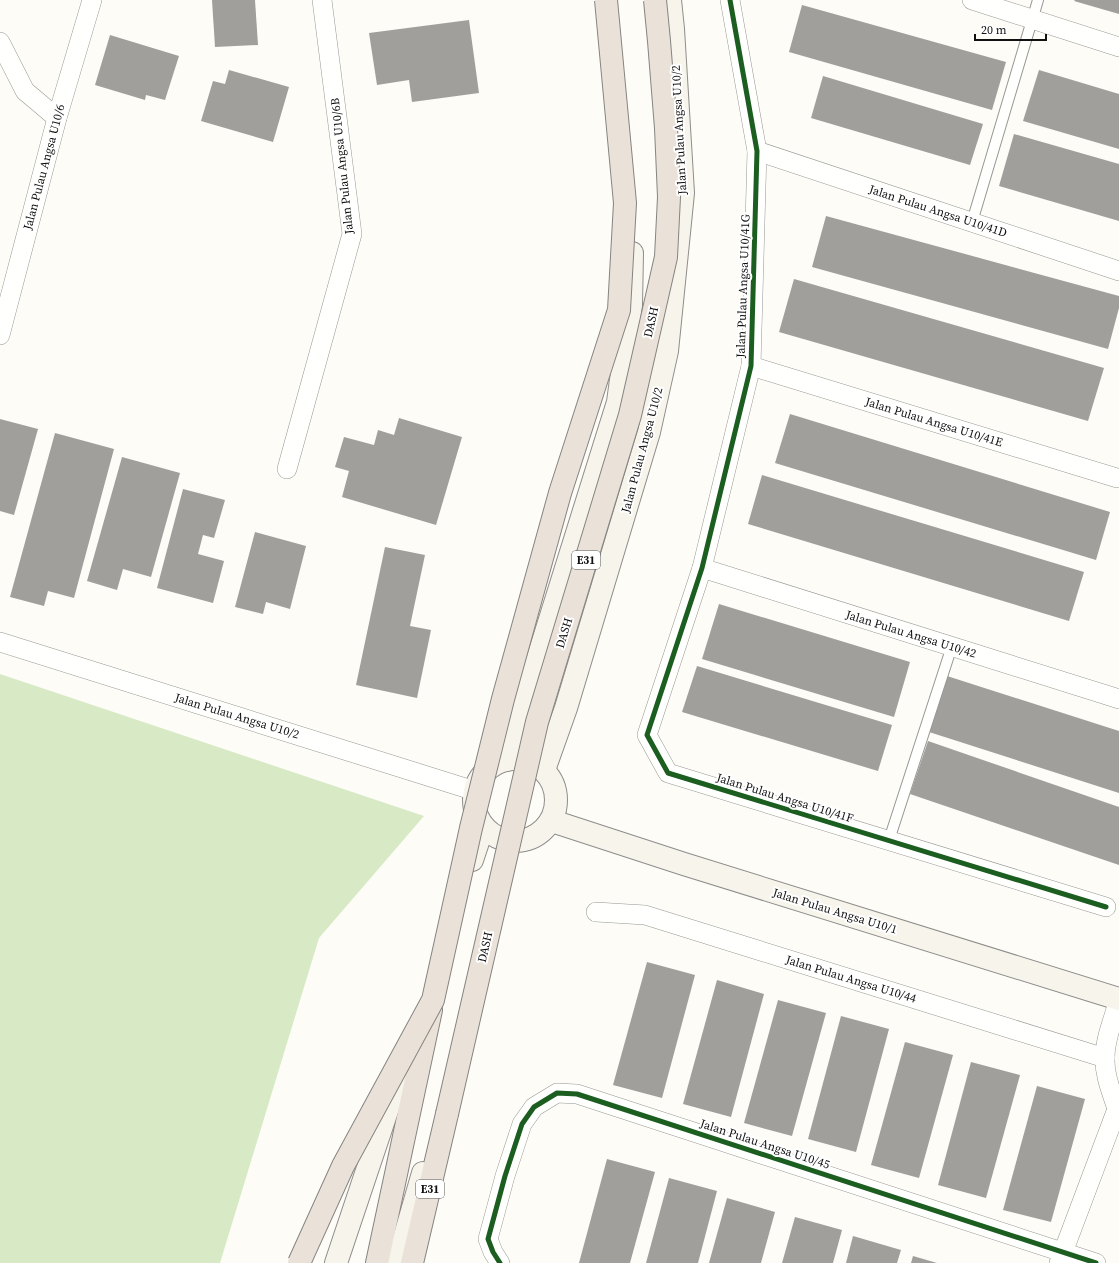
<svg xmlns="http://www.w3.org/2000/svg" width="1119" height="1263" viewBox="0 0 1119 1263" font-family="'Source Serif 4',serif">
	<rect width="100%" height="100%" fill="#fdfcf7"/>
	<!-- forest -->
	<path fill="#d8eac5" d="M 0,674 L 424,816 L 319,938 L 220,1263 L 0,1263 Z"/>
	<!-- building -->
	<g fill="#a19f9c">
		<path d="M 212,0 L 255,0 L 258,45 L 215,47 Z"/>
		<path d="M 1075,0 L 1119,0 L 1119,14 L 1074,1 Z"/>
		<path d="M 802,5 L 1006,62 L 992,110 L 789,52 Z"/>
		<path d="M 469,20 L 479,93 L 412,102 L 409,80 L 377,85 L 369,33 Z"/>
		<path d="M 110,35 L 179,56 L 165,100 L 146,95 L 145,100 L 95,85 Z"/>
		<path d="M 229,70 L 289,87 L 273,142 L 201,121 L 213,81 L 225,84 Z"/>
		<path d="M 1039,70 L 1119,94 L 1119,149 L 1023,121 Z"/>
		<path d="M 823,76 L 983,124 L 970,165 L 811,118 Z"/>
		<path d="M 1014,134 L 1119,164 L 1119,221 L 999,186 Z"/>
		<path d="M 826,216 L 1119,296 L 1119,308 L 1108,349 L 812,267 Z"/>
		<path d="M 794,279 L 1104,368 L 1088,421 L 779,332 Z"/>
		<path d="M 790,414 L 1110,512 L 1096,560 L 775,463 Z"/>
		<path d="M 399,418 L 462,437 L 436,525 L 342,497 L 349,471 L 335,467 L 344,437 L 374,445 L 378,430 L 394,435 Z"/>
		<path d="M 0,419 L 38,429 L 14,515 L 0,511 Z"/>
		<path d="M 55,433 L 114,449 L 74,598 L 48,591 L 44,606 L 10,597 Z"/>
		<path d="M 122,457 L 180,473 L 151,577 L 123,569 L 117,590 L 87,581 Z"/>
		<path d="M 762,475 L 1084,572 L 1069,621 L 748,524 Z"/>
		<path d="M 183,489 L 225,500 L 214,538 L 203,535 L 198,554 L 224,561 L 213,603 L 157,588 Z"/>
		<path d="M 255,532 L 306,546 L 290,609 L 266,602 L 263,614 L 235,607 Z"/>
		<path d="M 385,547 L 425,555 L 410,626 L 431,630 L 417,698 L 356,685 Z"/>
		<path d="M 719,604 L 910,662 L 894,717 L 702,659 Z"/>
		<path d="M 697,666 L 892,725 L 878,771 L 682,712 Z"/>
		<path d="M 947,676 L 1119,731 L 1119,793 L 929,732 Z"/>
		<path d="M 928,741 L 1119,807 L 1119,865 L 910,794 Z"/>
		<path d="M 647,962 L 695,975 L 662,1098 L 613,1085 Z"/>
		<path d="M 717,980 L 764,994 L 731,1117 L 683,1104 Z"/>
		<path d="M 778,1000 L 826,1013 L 792,1136 L 744,1123 Z"/>
		<path d="M 841,1016 L 889,1029 L 856,1152 L 808,1139 Z"/>
		<path d="M 905,1042 L 953,1055 L 919,1178 L 871,1165 Z"/>
		<path d="M 971,1062 L 1020,1075 L 986,1198 L 938,1185 Z"/>
		<path d="M 1037,1086 L 1085,1099 L 1051,1222 L 1003,1210 Z"/>
		<path d="M 607,1159 L 655,1172 L 630,1263 L 579,1263 Z"/>
		<path d="M 669,1178 L 717,1191 L 698,1263 L 646,1263 Z"/>
		<path d="M 727,1198 L 775,1212 L 761,1263 L 709,1263 Z"/>
		<path d="M 795,1217 L 842,1230 L 833,1263 L 782,1263 Z"/>
		<path d="M 853,1236 L 901,1250 L 897,1263 L 846,1263 Z"/>
		<path d="M 913,1256 L 937,1263 L 911,1263 Z"/>
	</g>
	<g fill="none" stroke-linecap="round" stroke-linejoin="round">
		<!-- lane casing -->
		<g stroke="#979795" stroke-width="12">
			<g id="lane">
				<path d="M 972,222 L 1038,0"/>
				<path d="M 889,840 L 952,646"/>
			</g>
		</g>
		<!-- street casing -->
		<g stroke="#979795" stroke-width="20">
			<g id="street">
				<path d="M 730,0 L 757,151 L 751,366 L 702,568 L 647,735 L 668,773 L 1106,907"/>
				<path d="M 972,0 L 1119,47"/>
				<path d="M 0,42 L 25,91 L 57,118"/>
				<path d="M 757,151 L 1119,271"/>
				<path d="M 0,335 L 57,118 L 92,0"/>
				<path d="M 751,366 L 1117,478"/>
				<path d="M 287,469 L 352,234 L 322,0"/>
				<path d="M 702,568 L 1119,699"/>
				<path d="M 0,642 L 475,791"/>
				<path d="M 596,912 L 645,915 L 1105,1058"/>
				<path d="M 1119,999 C 1114,1018 1105,1038 1105,1057 C 1104,1075 1112,1093 1117,1109 L 1119,1108"/>
				<path d="M 500,1263 L 493,1252 L 488,1239 L 505,1176 L 522,1124 L 534,1107 L 557,1093 L 577,1094 L 1096,1263"/>
				<path d="M 1059,1263 L 1117,1109"/>
			</g>
		</g>
		<!-- secondary casing -->
		<g stroke="#8e8d8b" stroke-width="24">
			<g id="secondary">
				<circle cx="515" cy="800" r="41"/>
				<path d="M 506,760 L 618,402 L 631,305 L 632,253"/>
				<path d="M 544,770 L 566,708 L 649,432 L 667,351 L 683,193 L 673,29 L 670,0"/>
				<path d="M 552,821 L 684,864 L 1119,999"/>
				<path d="M 472,860 L 483,827"/>
				<path d="M 336,1263 L 399,1075"/>
				<path d="M 397,1263 L 423,1173"/>
			</g>
		</g>
		<!-- highway casing -->
		<g stroke="#858482" stroke-width="24">
			<g id="highway">
				<path d="M 377,1263 L 431,1010"/>
				<path d="M 412,1263 L 447,1114"/>
			</g>
		</g>
		<!-- lane -->
		<use href="#lane" stroke="#fffffe" stroke-width="10"/>
		<!-- street -->
		<use href="#street" stroke="#fffffe" stroke-width="19"/>
		<!-- secondary -->
		<use href="#secondary" stroke="#f6f4eb" stroke-width="22"/>
		<!-- highway -->
		<use href="#highway" stroke="#eae1d8" stroke-width="22"/>
		<!-- highway-bridge casing -->
		<g stroke="#858482" stroke-width="24" stroke-linecap="butt">
			<g id="highway-bridge">
				<path d="M 447,1114 L 537,722 L 630,415 L 666,257 L 669,197 L 666,128 L 659,41 L 655,0"/>
				<path d="M 299,1263 L 343,1166 L 433,1000 L 471,828 L 503,699 L 560,493 L 619,310 L 625,203 L 606,0"/>
			</g>
		</g>
		<!-- highway-bridge -->
		<use href="#highway-bridge" stroke="#eae1d8" stroke-width="22"/>
		<!-- cycleway casing -->
		<g stroke="#fff" stroke-width="8">
			<g id="cycleway">
				<path d="M 730,0 L 757,151 L 751,366 L 702,568 L 647,735 L 668,773 L 1106,907"/>
				<path d="M 500,1263 L 493,1252 L 488,1239 L 505,1176 L 522,1124 L 534,1107 L 557,1093 L 577,1094 L 1096,1263"/>
			</g>
		</g>
		<!-- cycleway -->
		<use href="#cycleway" stroke="#1b5e20" stroke-width="5"/>
	</g>
	<g text-anchor="middle" stroke-width="4" stroke-linejoin="round" paint-order="stroke">
		<!-- shield labels -->
		<g fill="#fff" stroke="#585858" stroke-width="1">
			<rect x="572" y="551" width="28" height="18" rx="3"/>
			<rect x="416" y="1180" width="28" height="18" rx="3"/>
		</g>
		<g font-size="11" font-weight="bold" fill="#111">
			<text x="586" y="564">E31</text>
			<text x="430" y="1193">E31</text>
		</g>
		<!-- street labels -->
		<g font-size="12" fill="#111" stroke="#fff">
			<text transform="translate(679 130) rotate(-93)" y="4">Jalan Pulau Angsa U10/2</text>
			<text transform="translate(342 166) rotate(-96)" y="4">Jalan Pulau Angsa U10/6B</text>
			<text transform="translate(44 167) rotate(-75)" y="4">Jalan Pulau Angsa U10/6</text>
			<text transform="translate(938 211) rotate(18)" y="4">Jalan Pulau Angsa U10/41D</text>
			<text transform="translate(743 286) rotate(-88)" y="4">Jalan Pulau Angsa U10/41G</text>
			<text transform="translate(651 322) rotate(-77)" y="4">DASH</text>
			<text transform="translate(934 422) rotate(17)" y="4">Jalan Pulau Angsa U10/41E</text>
			<text transform="translate(642 450) rotate(-75)" y="4">Jalan Pulau Angsa U10/2</text>
			<text transform="translate(564 633) rotate(-73)" y="4">DASH</text>
			<text transform="translate(911 634) rotate(17)" y="4">Jalan Pulau Angsa U10/42</text>
			<text transform="translate(237 716) rotate(17)" y="4">Jalan Pulau Angsa U10/2</text>
			<text transform="translate(785 798) rotate(17)" y="4">Jalan Pulau Angsa U10/41F</text>
			<text transform="translate(835 911) rotate(17)" y="4">Jalan Pulau Angsa U10/1</text>
			<text transform="translate(485 947) rotate(-77)" y="4">DASH</text>
			<text transform="translate(851 979) rotate(17)" y="4">Jalan Pulau Angsa U10/44</text>
			<text transform="translate(765 1144) rotate(18)" y="4">Jalan Pulau Angsa U10/45</text>
		</g>
	</g>
	<!-- scale -->
	<path d="M975 34v6h71v-6" fill="none" stroke="#111111" stroke-width="2"/>
	<text x="981" y="34" font-size="12" fill="#111111" stroke="#ffffff" stroke-width="3" paint-order="stroke">20 m</text>
</svg>
